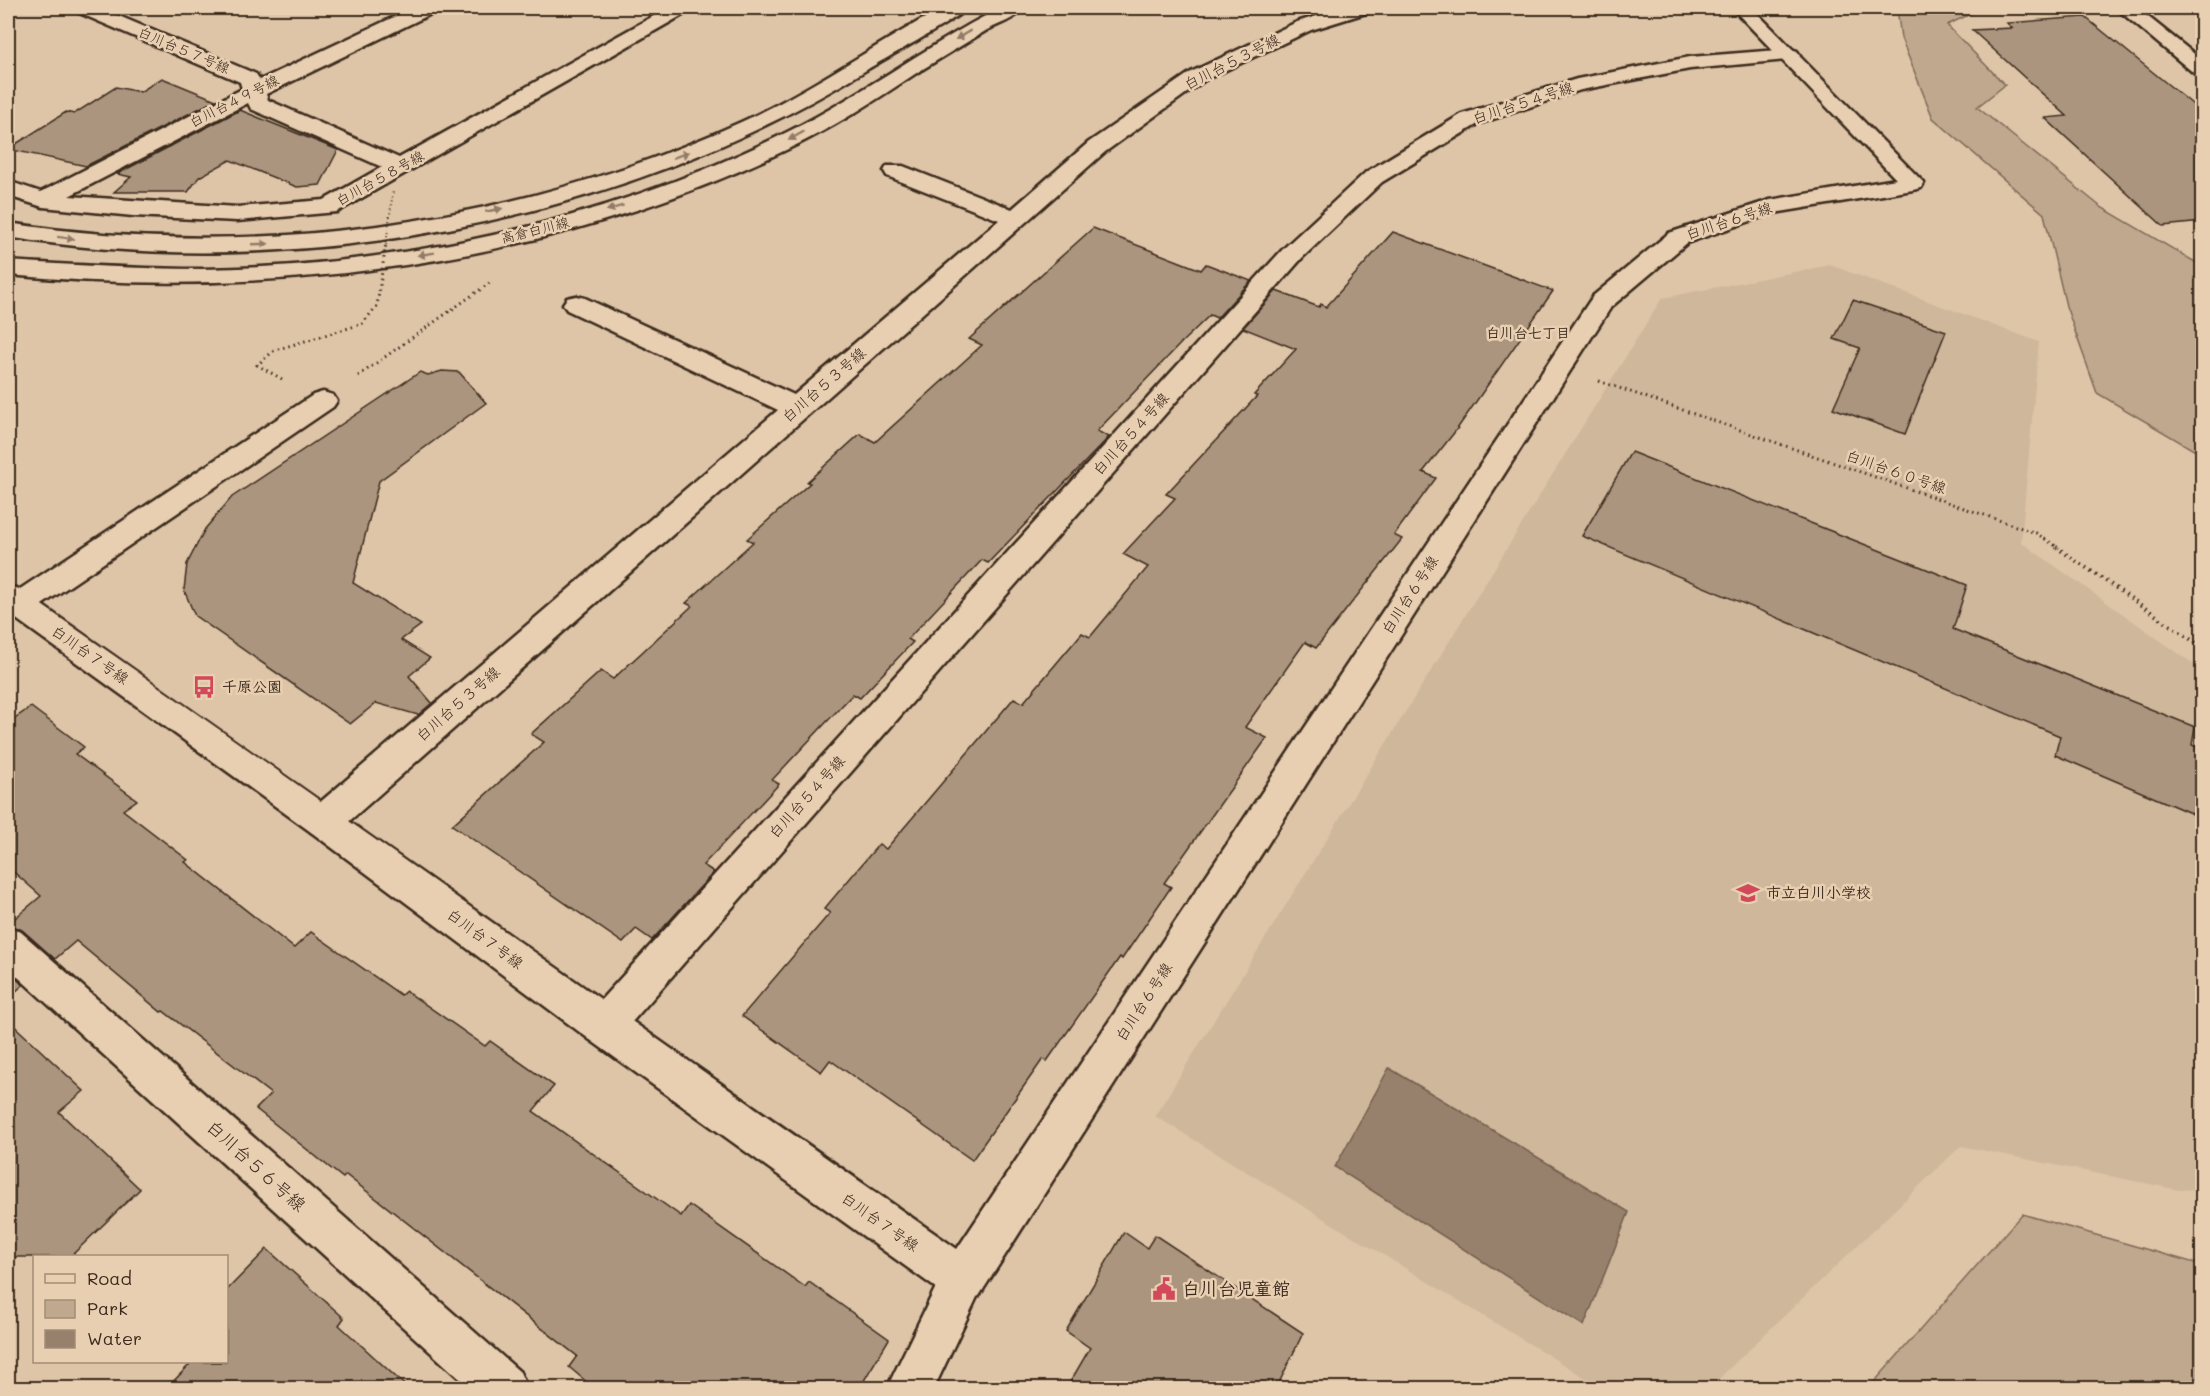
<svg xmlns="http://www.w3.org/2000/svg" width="2210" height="1396" viewBox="0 0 2210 1396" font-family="Mali,'Klee One',sans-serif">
	<rect width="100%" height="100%" fill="#dec5a8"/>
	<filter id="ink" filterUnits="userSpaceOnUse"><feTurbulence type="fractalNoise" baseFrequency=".0167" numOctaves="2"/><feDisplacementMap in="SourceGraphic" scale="12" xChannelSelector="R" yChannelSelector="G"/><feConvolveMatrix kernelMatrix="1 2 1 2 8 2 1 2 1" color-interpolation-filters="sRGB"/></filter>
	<g filter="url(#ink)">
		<!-- built -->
		<path fill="#cfb79b" d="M 1830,265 L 2039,342 L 2021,542 L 2202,670 L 2202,1189 L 2179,1190 L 1961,1146 L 1709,1388 L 1602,1388 L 1155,1116 L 1662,298 Z"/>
		<!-- green -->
		<g fill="#c0a88f" stroke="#7e6956" stroke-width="1.5">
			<path d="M 1897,8 L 1983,8 L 1947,25 L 2005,85 L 1977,107 L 2101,207 L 2202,266 L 2202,455 L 2097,393 L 2066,306 L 2044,214 L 1933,118 L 1901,38 Z"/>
			<path d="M 2022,1214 L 2202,1265 L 2202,1388 L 1869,1388 Z"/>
		</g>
		<!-- water -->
		<path fill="#97816c" stroke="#725e4d" stroke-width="1.5" d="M 1389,1068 L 1629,1212 L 1584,1326 L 1335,1167 Z"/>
		<!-- building -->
		<g fill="#ab957e" stroke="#3b2a1e" stroke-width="1.5">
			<path d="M 2085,17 L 2202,112 L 2202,222 L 2163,226 L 2045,118 L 2067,116 L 1972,30 L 2012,28 L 2007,23 Z"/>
			<path d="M 162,78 L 216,100 L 86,166 L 8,149 L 66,112 L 74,114 L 116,87 L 140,92 Z"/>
			<path d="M 240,110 L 338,150 L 320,185 L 297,187 L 230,160 L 199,177 L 188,192 L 114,192 L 131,177 L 117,174 Z"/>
			<path d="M 1093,228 L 1201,270 L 1206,264 L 1251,281 L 1217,318 L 1210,315 L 1185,339 L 1097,431 L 1109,437 L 988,563 L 982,560 L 908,639 L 913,642 L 860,698 L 853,694 L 772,780 L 779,784 L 703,865 L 714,872 L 652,940 L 636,929 L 623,943 L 452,825 L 544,742 L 531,734 L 601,671 L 613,679 L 692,606 L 686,603 L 753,542 L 747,539 L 810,483 L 807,482 L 860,434 L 875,442 L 982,345 L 969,339 Z"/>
			<path d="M 1393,232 L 1553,291 L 1457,429 L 1423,472 L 1436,478 L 1394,535 L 1402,539 L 1316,648 L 1305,642 L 1245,727 L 1267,738 L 1164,883 L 1171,887 L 1122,959 L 1120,957 L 1047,1061 L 1043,1059 L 972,1160 L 830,1060 L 821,1072 L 742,1016 L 830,913 L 824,909 L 879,844 L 886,849 L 1014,698 L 1023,703 L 1082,633 L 1090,637 L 1148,567 L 1123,554 L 1175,498 L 1166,494 L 1257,396 L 1254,395 L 1296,349 L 1243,328 L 1276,291 L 1319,307 L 1321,304 L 1326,307 Z"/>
			<path d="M 1853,300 L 1946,331 L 1905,434 L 1833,408 L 1860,348 L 1834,339 Z"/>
			<path d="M 442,371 L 459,372 L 486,403 L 379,481 L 353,583 L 421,625 L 401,640 L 430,658 L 409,676 L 432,703 L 418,715 L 376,703 L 350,724 L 195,616 L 184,590 L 187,564 L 205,529 L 232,497 L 420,372 L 428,375 Z"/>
			<path d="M 1631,452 L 1967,585 L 1953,629 L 2195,727 L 2192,745 L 2202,749 L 2202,818 L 2055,755 L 2060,736 L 1582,536 Z"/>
			<path d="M 31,707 L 84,747 L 75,754 L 137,800 L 123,810 L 188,860 L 185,862 L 294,948 L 311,932 L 401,995 L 406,991 L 485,1046 L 490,1041 L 554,1086 L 533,1111 L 681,1216 L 689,1205 L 805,1287 L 809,1282 L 889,1339 L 859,1389 L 595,1389 L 569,1367 L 577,1356 L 346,1175 L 343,1178 L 256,1109 L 271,1094 L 163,1011 L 161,1012 L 76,941 L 55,959 L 22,930 L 8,924 L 41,896 L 8,867 L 8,723 Z"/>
			<path d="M 8,971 L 23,985 L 8,998 Z"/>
			<path d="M 8,1020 L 84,1091 L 59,1112 L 140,1189 L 70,1257 L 8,1257 Z"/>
			<path d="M 1124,1232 L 1147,1248 L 1155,1235 L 1303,1333 L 1276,1389 L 1066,1389 L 1090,1348 L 1066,1331 Z"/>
			<path d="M 267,1249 L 344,1318 L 339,1325 L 409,1389 L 166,1389 L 192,1362 L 226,1362 L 226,1291 Z"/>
		</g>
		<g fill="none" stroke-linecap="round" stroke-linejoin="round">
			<!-- minor casing -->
			<g stroke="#3b2a1e" stroke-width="5">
				<g id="minor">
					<path d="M 74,8 L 100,8 L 256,74 L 260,80 L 413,8 L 437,8 L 435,12 L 266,94 L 268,100 L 399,158 L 668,8 L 691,8 L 688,12 L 337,212 L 237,221 L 133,216 L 43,207 L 8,196 L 8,181 L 41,192 L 242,89 L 240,82 L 77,12 ZM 248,103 L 251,109 L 382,167 L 324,200 L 237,207 L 69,196 Z"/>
					<path d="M 1343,8 L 1372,8 L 1369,12 L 1311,30 L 1205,80 L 1105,152 L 337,832 L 324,836 L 311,832 L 306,821 L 311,810 L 778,410 L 567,310 L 563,304 L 567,298 L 576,296 L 585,298 L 794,395 L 999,220 L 887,176 L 884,171 L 887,166 L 903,166 L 1012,209 L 1089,142 L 1191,72 L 1297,22 Z"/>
					<path d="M 2116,8 L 2137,8 L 2202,60 L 2202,76 L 2195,74 Z"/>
					<path d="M 1790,49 L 1797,51 L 1800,55 L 1797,59 L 1690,69 L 1581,90 L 1478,124 L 1382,182 L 1302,258 L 617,1039 L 603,1045 L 589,1039 L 583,1026 L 589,1013 L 1284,248 L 1366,172 L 1462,114 L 1577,79 L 1690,57 Z"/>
					<path d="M 323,392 L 333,395 L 337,401 L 333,407 L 30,613 L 19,617 L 8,613 L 8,597 L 313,395 Z"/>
					<path d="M 8,926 L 21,932 L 520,1372 L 527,1388 L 470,1388 L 8,968 Z"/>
					<path d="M 963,1258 L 979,1264 L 985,1280 L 934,1388 L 887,1388 L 947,1264 Z"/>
				</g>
			</g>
			<!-- tertiary casing -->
			<g stroke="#3b2a1e" stroke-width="5">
				<g id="tertiary">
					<path d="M 943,8 L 967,8 C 960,18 884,59 868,69 C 620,223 295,284 8,237 L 8,223 C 254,261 514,225 741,122 C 812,90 875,44 943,8 Z"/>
					<path d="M 1000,8 L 1024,8 C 1016,19 999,24 987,30 C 964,44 941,58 918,72 C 876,100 833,128 788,149 C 546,265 273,300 8,275 L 8,261 C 73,265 137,269 202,269 C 396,267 598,223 773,139 C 852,102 922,48 1000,8 Z"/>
					<path d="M 1732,8 L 1752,8 L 1924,183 L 1921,188 L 1913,190 L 1774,213 L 1687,243 L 1611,307 L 979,1296 L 963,1302 L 947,1296 L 589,1039 L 311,832 L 8,613 L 8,585 L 19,589 C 333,808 643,1031 957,1249 L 1593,296 L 1669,233 L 1770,200 L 1896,179 Z"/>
				</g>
			</g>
			<!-- path-far1 -->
			<g stroke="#3b2a1e" stroke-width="3" stroke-dasharray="1.5 4" stroke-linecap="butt">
				<path d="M 358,376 L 491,282"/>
				<path d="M 282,379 L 257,365 L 275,350 L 362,324"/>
				<path d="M 1599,381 L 2036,533 L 2059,548"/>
			</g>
			<!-- path -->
			<path stroke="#3b2a1e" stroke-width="4" stroke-dasharray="1.5 4.5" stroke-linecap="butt" d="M 2056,547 L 2202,647"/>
			<!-- minor -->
			<use href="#minor" fill="#e9cfb1" fill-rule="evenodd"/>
			<!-- tertiary -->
			<use href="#tertiary" fill="#e9cfb1" fill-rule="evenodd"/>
			<!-- path-bridge-far1 -->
			<path stroke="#3b2a1e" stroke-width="2" stroke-dasharray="1 3" stroke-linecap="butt" d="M 386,245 L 393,191"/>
			<!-- path-bridge -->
			<path stroke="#3b2a1e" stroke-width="3" stroke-dasharray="1.5 4" stroke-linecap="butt" d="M 362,324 L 377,306 L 386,243"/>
		</g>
		<!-- one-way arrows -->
		<defs><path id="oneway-solid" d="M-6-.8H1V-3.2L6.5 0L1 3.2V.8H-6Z" transform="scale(1.5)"/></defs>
		<g fill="#927c68">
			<use href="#oneway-solid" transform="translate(963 35) rotate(149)"/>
			<use href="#oneway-solid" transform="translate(796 136) rotate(151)"/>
			<use href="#oneway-solid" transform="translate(681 155) rotate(-20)"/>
			<use href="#oneway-solid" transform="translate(615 208) rotate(163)"/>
			<use href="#oneway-solid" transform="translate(494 210) rotate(-11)"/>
			<use href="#oneway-solid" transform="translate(66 238) rotate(7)"/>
			<use href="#oneway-solid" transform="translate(260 244) rotate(-2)"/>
			<use href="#oneway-solid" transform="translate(426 254) rotate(171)"/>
		</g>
	</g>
	<!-- icons -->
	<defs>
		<g id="bus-bare" transform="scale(1.8)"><path d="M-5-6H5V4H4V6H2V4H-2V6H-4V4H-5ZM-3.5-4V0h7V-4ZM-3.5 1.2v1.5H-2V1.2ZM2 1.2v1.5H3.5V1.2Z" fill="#d1495b" stroke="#e9cfb1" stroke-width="2.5" paint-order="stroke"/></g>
		<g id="school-bare" transform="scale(1.8)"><path d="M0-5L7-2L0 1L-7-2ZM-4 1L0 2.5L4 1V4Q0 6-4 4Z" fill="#d1495b" stroke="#e9cfb1" stroke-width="2.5" paint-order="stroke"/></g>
		<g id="civic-bare" transform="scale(1.8)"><path d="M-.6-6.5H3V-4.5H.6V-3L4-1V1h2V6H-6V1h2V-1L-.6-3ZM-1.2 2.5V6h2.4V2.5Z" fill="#d1495b" stroke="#e9cfb1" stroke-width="2.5" paint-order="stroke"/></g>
	</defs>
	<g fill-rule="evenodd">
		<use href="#bus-bare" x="204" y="687"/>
		<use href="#school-bare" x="1748" y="893"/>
		<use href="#civic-bare" x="1164" y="1289"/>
	</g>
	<g text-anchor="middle" stroke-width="5" stroke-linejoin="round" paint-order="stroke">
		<!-- far-street labels -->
		<g font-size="14" fill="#3b2a1e" stroke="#e9cfb1">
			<text transform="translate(184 50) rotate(23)" y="5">白川台５７号線</text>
			<text transform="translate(234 101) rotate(-27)" y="5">白川台４９号線</text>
			<text transform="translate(380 178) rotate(-29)" y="5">白川台５８号線</text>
			<text transform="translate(535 230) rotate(-14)" y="5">高倉白川線</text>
		</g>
		<!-- far-neighbourhood labels -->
		<g font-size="14" font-weight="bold" fill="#3b2a1e" stroke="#e9cfb1">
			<text x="1528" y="338">白川台七丁目</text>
		</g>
		<!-- street labels -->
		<g font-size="15" fill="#3b2a1e" stroke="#e9cfb1">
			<text transform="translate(1232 62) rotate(-27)" y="5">白川台５３号線</text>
			<text transform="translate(1523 103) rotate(-18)" y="5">白川台５４号線</text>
			<text transform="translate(1729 221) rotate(-18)" y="5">白川台６号線</text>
			<text transform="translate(824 385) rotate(-41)" y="5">白川台５３号線</text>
			<text transform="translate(1131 434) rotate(-48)" y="5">白川台５４号線</text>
			<text transform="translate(1896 472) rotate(19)" y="5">白川台６０号線</text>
			<text transform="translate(1410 595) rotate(-57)" y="5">白川台６号線</text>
			<text transform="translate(90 655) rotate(35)" y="5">白川台７号線</text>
			<text transform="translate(458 704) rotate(-41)" y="5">白川台５３号線</text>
			<text transform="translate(807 797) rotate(-48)" y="5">白川台５４号線</text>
			<text transform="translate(485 939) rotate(36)" y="5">白川台７号線</text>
			<text transform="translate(1144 1002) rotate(-57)" y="5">白川台６号線</text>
			<text transform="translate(880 1222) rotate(35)" y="5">白川台７号線</text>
		</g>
		<!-- poi labels -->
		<g font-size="15" font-weight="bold" fill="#3b2a1e" stroke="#e9cfb1" text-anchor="start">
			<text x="222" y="692">千原公園</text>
			<text x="1766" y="898">市立白川小学校</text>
		</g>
		<!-- near-street labels -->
		<g font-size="18" fill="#3b2a1e" stroke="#e9cfb1">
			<text transform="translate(256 1166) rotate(42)" y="6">白川台５６号線</text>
		</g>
		<!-- near-poi labels -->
		<g font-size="18" font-weight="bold" fill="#3b2a1e" stroke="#e9cfb1" text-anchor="start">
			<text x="1182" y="1295">白川台児童館</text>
		</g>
	</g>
	<!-- margin -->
	<rect width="2210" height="1396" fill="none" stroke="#e9cfb1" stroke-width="30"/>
	<rect x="15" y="15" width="2180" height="1366" fill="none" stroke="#3b2a1e" stroke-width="2" filter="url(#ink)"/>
	<!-- legend -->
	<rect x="33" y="1255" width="195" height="108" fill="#e9cfb1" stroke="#a38d76" stroke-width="1.5"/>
	<rect x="45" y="1274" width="30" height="9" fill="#e9cfb1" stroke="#a38d76" stroke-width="1.5"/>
	<text x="87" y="1285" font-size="18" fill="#3b2a1e">Road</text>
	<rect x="45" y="1300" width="30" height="18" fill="#c0a88f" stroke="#a38d76" stroke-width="1.5"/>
	<text x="87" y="1315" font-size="18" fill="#3b2a1e">Park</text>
	<rect x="45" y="1330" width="30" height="18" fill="#97816c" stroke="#a38d76" stroke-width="1.5"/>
	<text x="87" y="1345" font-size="18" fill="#3b2a1e">Water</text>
</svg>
